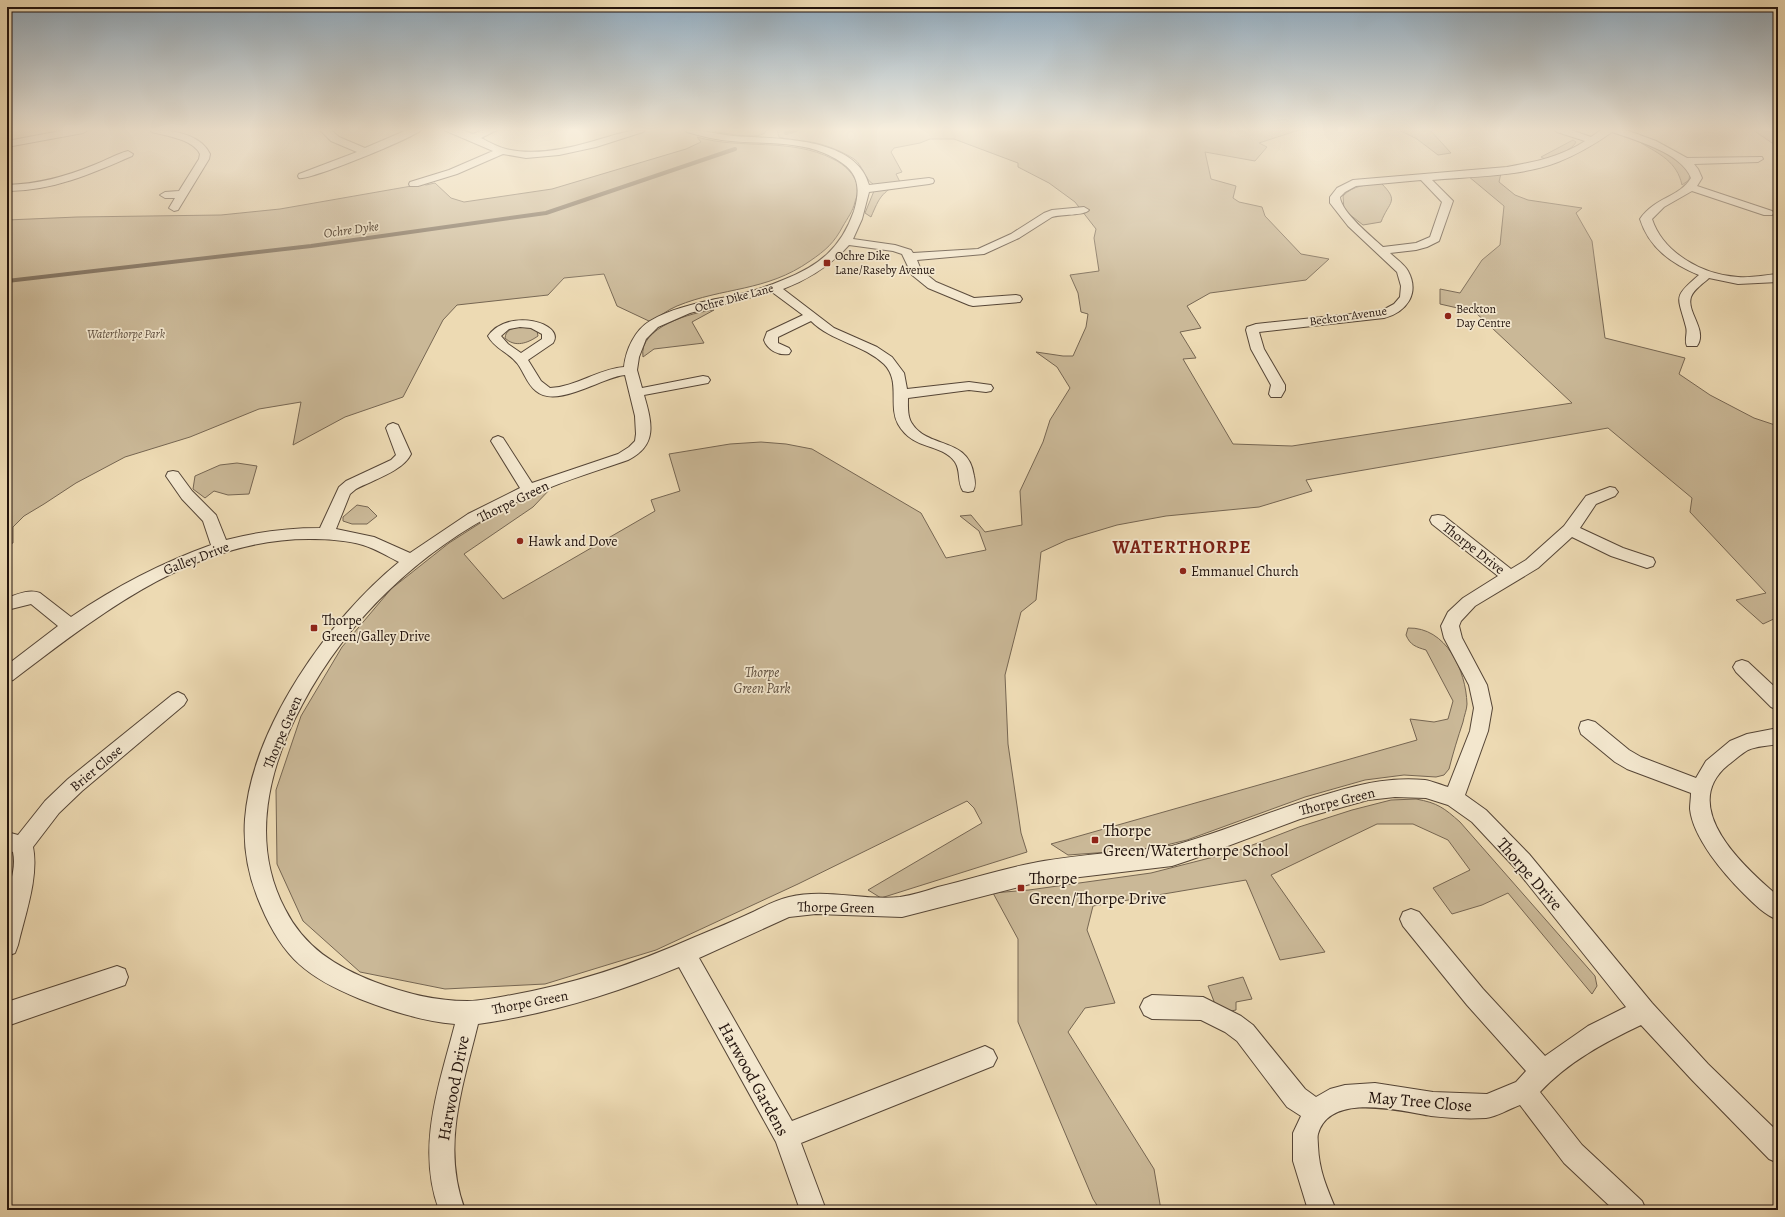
<svg xmlns="http://www.w3.org/2000/svg" width="1785" height="1217" viewBox="0 0 1785 1217" font-family="Alegreya,serif">
	<rect width="100%" height="100%" fill="#eddab3"/>
	<filter id="stains"><feTurbulence type="fractalNoise" baseFrequency=".005" numOctaves="4"/><feColorMatrix values="0 0 0 0 .2 0 0 0 0 .09 0 0 0 0 .02 0 0 0 .5 -.17"/></filter>
	<radialGradient id="worn" r=".72"><stop offset=".6" stop-color="#630" stop-opacity="0"/><stop offset="1" stop-color="#630" stop-opacity=".3"/></radialGradient>
	<!-- green -->
	<g fill="#cab897" stroke="#766652">
		<path d="M 709,130 L 766,130 L 765,133 C 755,140 722,133 709,130 Z"/>
		<path d="M 777,130 L 1299,130 L 1259,143 L 1267,147 L 1255,161 L 1205,152 L 1211,179 L 1236,186 L 1233,198 L 1239,202 L 1262,207 L 1265,216 L 1301,254 L 1329,259 L 1306,280 L 1210,293 L 1187,306 L 1201,328 L 1180,332 L 1196,358 L 1183,359 L 1233,444 L 1292,446 L 1572,403 L 1475,312 L 1440,304 L 1440,289 L 1460,293 L 1482,260 L 1500,245 L 1504,206 L 1468,176 L 1501,173 L 1499,182 L 1515,195 L 1528,200 L 1582,208 L 1576,213 L 1592,241 L 1605,338 L 1685,358 L 1679,374 L 1710,395 L 1754,418 L 1778,426 L 1778,617 L 1763,624 L 1736,600 L 1766,593 L 1690,512 L 1692,498 L 1608,428 L 1306,480 L 1312,491 L 1259,507 L 1166,516 L 1117,525 L 1067,540 L 1041,552 L 1036,600 L 1021,612 L 1005,675 L 1008,744 L 1021,833 L 1027,852 L 881,898 L 868,890 L 982,823 L 974,808 L 967,801 L 798,884 L 656,950 L 545,984 L 445,989 L 360,972 L 303,921 L 277,864 L 276,790 L 301,716 L 342,647 L 391,589 L 449,543 L 502,509 L 552,487 L 533,507 L 464,554 L 503,599 L 655,511 L 651,500 L 680,491 L 669,454 L 730,444 L 761,442 L 786,444 L 812,449 L 921,513 L 946,558 L 986,550 L 979,531 L 960,516 L 971,515 L 985,532 L 1022,525 L 1020,491 L 1043,442 L 1050,420 L 1070,388 L 1057,367 L 1036,352 L 1063,356 L 1073,356 L 1086,327 L 1088,314 L 1081,312 L 1078,293 L 1070,275 L 1099,271 L 1094,238 L 1096,229 L 1075,202 L 1049,183 L 1018,167 L 1018,163 L 954,139 L 930,139 L 920,143 L 894,148 L 891,152 L 902,172 L 896,174 L 900,182 C 881,194 880,196 871,217 L 865,213 L 874,191 L 873,184 C 864,179 863,165 854,159 C 843,152 829,146 816,143 C 804,140 791,141 779,137 Z"/>
		<path d="M 1399,130 L 1430,130 L 1451,153 L 1438,155 L 1417,139 Z"/>
		<path d="M 1753,130 L 1778,130 L 1778,147 Z"/>
		<path d="M 697,137 C 741,150 790,137 833,159 C 844,164 856,175 858,188 C 859,192 856,198 855,202 C 853,211 847,219 843,226 C 834,243 826,250 810,261 C 766,292 723,287 677,306 C 667,310 659,317 651,322 L 617,306 L 604,274 L 564,278 L 548,295 L 457,305 L 443,320 L 403,397 L 345,417 L 293,445 L 301,402 L 259,409 L 190,437 L 125,457 L 76,483 L 44,504 L 24,516 L 13,527 L 13,543 L 7,545 L 7,220 L 77,217 L 221,215 L 280,209 L 423,184 L 426,185 L 435,183 L 451,198 L 464,202 L 552,189 L 686,149 L 701,142 Z"/>
		<path d="M 1573,140 L 1576,142 C 1572,151 1554,155 1545,159 L 1541,157 Z"/>
		<path d="M 1641,143 C 1659,149 1678,157 1690,172 L 1689,180 L 1682,185 C 1677,162 1660,154 1641,143 Z"/>
		<path d="M 1381,183 C 1400,202 1389,201 1381,222 L 1363,225 L 1344,210 L 1343,196 C 1353,185 1367,185 1381,183 Z"/>
		<path d="M 714,310 L 692,322 L 704,343 L 654,349 L 643,357 C 638,327 693,312 714,310 Z"/>
		<path d="M 518,327 L 531,328 L 537,331 L 538,336 C 528,343 515,348 505,338 C 506,330 511,329 518,327 Z"/>
		<path d="M 237,463 L 257,466 L 249,494 L 228,495 L 214,491 L 205,498 L 193,489 L 195,476 L 220,465 Z"/>
		<path d="M 357,505 L 368,507 L 377,516 L 367,524 L 352,524 L 343,521 L 343,517 Z"/>
		<path d="M 1408,628 C 1446,627 1466,670 1467,704 C 1467,709 1464,716 1463,722 C 1458,737 1453,753 1449,769 L 1444,775 L 1436,777 L 1404,775 L 1365,780 L 1305,797 L 1187,840 L 1150,849 L 1068,855 L 1051,844 L 1417,740 L 1410,719 L 1434,722 L 1448,719 L 1453,701 L 1426,650 C 1416,647 1410,645 1406,635 Z"/>
		<path d="M 1416,799 C 1438,803 1444,808 1460,822 L 1595,976 L 1597,986 L 1592,994 L 1508,893 L 1482,905 L 1452,914 L 1433,888 L 1470,870 L 1448,840 L 1413,824 L 1377,824 L 1271,875 L 1325,952 L 1280,960 L 1246,880 L 1093,906 L 1087,930 L 1115,1003 L 1085,1008 L 1068,1032 L 1154,1169 L 1161,1210 L 1100,1210 L 1093,1199 L 1018,1022 L 1018,939 L 993,893 L 1029,890 L 1151,873 L 1237,851 L 1299,827 L 1352,810 L 1391,800 Z"/>
		<path d="M 1243,977 L 1252,999 L 1236,1002 L 1236,1010 L 1226,1012 L 1215,1004 L 1208,986 Z"/>
	</g>
	<g fill="none" stroke-linecap="round" stroke-linejoin="round">
		<!-- stream -->
		<g stroke="#72624f" stroke-width="4">
			<path d="M 786,133 L 796,130"/>
			<path d="M 7,281 L 311,246 L 546,213 L 735,149"/>
		</g>
		<!-- minor casing -->
		<g stroke="#554536" stroke-width="2">
			<g id="minor">
				<path d="M 66,130 L 88,130 L 83,133 L 7,147 L 7,141 Z"/>
				<path d="M 150,130 C 171,130 200,133 210,154 L 209,159 L 178,210 L 174,211 L 169,208 L 175,198 L 165,198 L 160,195 L 165,192 L 179,191 L 199,159 L 200,154 C 193,139 166,136 152,132 Z"/>
				<path d="M 320,130 L 331,130 L 339,137 L 365,148 L 407,130 L 421,130 C 413,138 309,181 299,178 L 298,176 L 299,174 L 357,152 L 331,141 Z"/>
				<path d="M 444,130 L 462,130 L 473,134 L 483,130 L 497,130 L 481,138 C 489,142 498,147 506,149 C 534,156 567,149 594,141 C 612,136 626,130 645,130 L 643,132 L 596,147 L 559,155 L 526,158 L 503,154 L 457,174 L 418,186 L 410,186 L 409,184 L 410,182 L 449,170 L 493,151 Z"/>
				<path d="M 685,130 C 702,130 717,134 734,136 C 774,139 856,136 869,185 L 929,178 L 933,179 L 934,181 L 933,183 L 929,184 L 869,192 L 862,219 L 853,239 L 895,245 L 911,250 L 913,253 L 978,249 L 1011,234 L 1044,213 L 1052,210 L 1084,207 L 1089,210 C 1084,216 1061,214 1052,217 L 1019,238 L 984,254 L 917,260 L 921,270 L 936,282 L 974,298 L 1016,295 L 1020,296 L 1022,299 L 1020,302 L 973,306 L 969,305 L 928,288 L 912,275 L 902,254 L 893,251 L 849,245 C 830,266 809,279 783,289 L 834,328 L 877,347 L 892,357 L 904,373 L 907,389 L 969,382 L 991,385 L 993,388 L 991,391 L 986,392 L 969,390 L 908,398 C 908,406 907,418 913,425 C 930,449 969,437 974,476 C 975,481 976,486 973,491 L 968,492 L 963,491 C 957,482 961,471 955,462 C 942,443 913,451 898,424 C 888,405 901,381 884,364 C 863,344 832,342 811,321 L 778,337 L 778,343 L 789,348 L 791,351 L 789,354 C 778,356 767,349 764,340 L 767,332 L 803,315 L 772,292 L 690,313 L 658,327 L 646,339 L 639,357 L 637,370 L 642,388 L 703,376 L 708,377 L 710,380 L 708,383 L 644,395 C 652,423 658,445 628,460 C 591,473 553,484 517,502 C 426,545 349,616 302,705 C 268,768 250,843 285,909 C 304,947 336,967 375,982 C 404,993 435,1001 467,1001 C 480,1001 493,998 506,996 C 572,985 634,964 695,937 C 714,929 734,921 753,912 C 765,906 776,900 789,897 C 826,888 863,901 900,897 C 913,895 926,891 938,887 C 971,879 1005,868 1038,862 C 1081,854 1128,852 1172,846 C 1227,831 1279,807 1334,792 C 1364,783 1393,777 1425,780 C 1432,781 1441,785 1448,787 L 1470,731 L 1474,708 L 1469,685 L 1444,638 L 1441,626 L 1448,612 L 1463,598 L 1498,576 L 1432,524 L 1430,520 L 1432,516 L 1438,515 L 1444,516 L 1511,569 L 1526,560 L 1564,526 L 1586,496 L 1610,487 L 1615,488 L 1618,492 L 1615,496 L 1596,504 L 1580,528 L 1623,548 L 1653,558 L 1655,562 L 1653,566 L 1647,568 L 1611,556 L 1572,537 L 1538,568 L 1475,606 L 1461,621 L 1459,626 L 1462,638 L 1487,685 L 1492,708 L 1488,731 L 1465,795 L 1486,810 L 1529,854 L 1652,1003 L 1708,1064 L 1778,1132 L 1778,1163 L 1769,1159 L 1692,1080 L 1641,1025 C 1605,1042 1568,1062 1540,1092 L 1582,1145 L 1642,1201 L 1646,1210 L 1614,1210 L 1564,1163 L 1520,1105 C 1509,1109 1496,1117 1486,1118 C 1468,1119 1448,1118 1431,1116 C 1400,1111 1330,1092 1318,1134 C 1317,1137 1318,1142 1318,1146 C 1319,1171 1327,1188 1336,1210 L 1308,1210 L 1293,1161 L 1293,1133 L 1301,1116 L 1287,1107 L 1237,1041 L 1225,1032 L 1201,1020 L 1152,1019 L 1144,1015 L 1140,1007 L 1144,999 L 1152,995 L 1203,997 L 1241,1016 L 1253,1025 L 1305,1089 L 1316,1097 L 1330,1089 L 1345,1085 L 1375,1083 L 1433,1092 L 1487,1094 L 1516,1082 L 1526,1071 L 1467,1005 L 1403,926 L 1400,919 L 1403,912 L 1411,909 L 1419,912 L 1483,989 L 1545,1056 L 1588,1026 L 1626,1007 L 1515,868 L 1472,822 L 1448,805 L 1426,798 L 1395,797 L 1368,800 L 1300,819 L 1193,859 L 1172,866 L 1038,882 L 902,917 L 816,914 L 789,917 L 699,958 L 792,1121 L 985,1046 L 993,1050 L 997,1058 L 993,1066 L 801,1143 L 826,1210 L 800,1210 L 776,1142 L 679,967 C 614,994 548,1014 478,1024 C 463,1086 441,1147 465,1210 L 439,1210 C 416,1147 439,1086 455,1024 C 421,1021 391,1011 360,999 C 308,978 283,958 261,906 C 249,879 243,849 245,819 C 252,727 329,619 399,562 C 387,556 376,549 363,545 C 346,540 326,539 309,539 C 194,539 100,614 13,680 L 7,682 L 7,665 L 58,626 L 31,604 L 7,610 L 7,598 C 18,594 29,589 40,593 L 71,617 C 115,587 161,563 211,545 L 203,521 L 182,499 L 166,476 L 168,472 L 173,471 L 178,472 L 192,491 L 216,515 L 226,540 C 257,532 287,528 320,528 L 339,487 L 346,481 L 391,460 L 396,455 L 386,428 L 388,425 L 393,423 L 398,425 L 411,454 C 403,471 373,480 356,489 L 350,494 L 336,529 L 374,537 L 410,553 L 468,514 L 520,488 L 491,441 L 493,438 L 498,436 L 503,438 L 532,483 L 618,454 L 629,447 L 635,441 L 636,434 L 635,416 L 625,375 C 602,377 557,409 536,391 C 527,384 524,372 517,363 C 508,352 495,349 488,336 C 508,307 566,323 553,343 L 528,360 L 541,381 L 550,388 C 576,387 598,369 624,367 C 626,349 635,330 650,321 C 670,309 694,304 716,299 C 739,295 762,289 783,280 C 819,266 841,248 854,211 C 864,179 853,166 824,153 C 796,141 761,144 731,141 C 716,140 701,136 687,132 ZM 520,327 L 531,328 L 542,334 L 542,339 L 521,353 L 508,344 L 501,336 L 509,329 Z"/>
				<path d="M 1555,130 L 1571,130 L 1591,137 L 1601,130 L 1626,130 L 1656,141 L 1687,158 L 1762,157 L 1763,159 L 1758,162 L 1694,164 L 1698,169 L 1702,178 L 1697,186 L 1772,211 L 1774,213 L 1772,215 L 1764,215 L 1692,191 L 1664,207 L 1652,219 C 1663,253 1703,275 1738,277 C 1751,278 1765,275 1778,274 L 1778,282 L 1738,284 L 1709,278 C 1704,283 1694,289 1691,297 C 1686,312 1708,330 1697,346 L 1687,346 C 1684,340 1688,333 1686,327 C 1678,296 1672,298 1699,275 C 1672,264 1649,248 1640,219 C 1655,197 1680,197 1691,178 C 1682,153 1635,140 1612,132 C 1595,144 1578,154 1558,162 C 1519,177 1473,176 1432,180 L 1453,201 L 1439,241 L 1427,247 L 1416,250 L 1390,253 C 1396,259 1404,264 1408,271 C 1420,293 1407,312 1384,318 L 1259,332 L 1264,349 L 1285,385 L 1285,390 L 1281,397 L 1271,397 L 1269,394 L 1271,385 L 1251,349 L 1246,330 L 1247,327 L 1256,324 L 1381,311 L 1394,304 L 1400,297 L 1401,286 L 1397,272 L 1348,226 L 1330,203 L 1330,197 L 1337,188 L 1353,180 L 1507,167 C 1534,162 1561,157 1585,141 L 1557,132 ZM 1421,180 L 1442,202 L 1430,237 L 1416,243 L 1383,247 C 1372,237 1341,212 1340,197 L 1345,192 L 1356,186 Z"/>
				<path d="M 128,151 L 133,154 L 132,156 C 91,174 52,191 7,191 L 7,185 C 38,184 65,177 94,165 C 105,161 116,154 128,151 Z"/>
				<path d="M 1742,660 L 1748,662 L 1778,690 L 1778,710 L 1771,707 L 1736,672 L 1733,667 L 1736,662 Z"/>
				<path d="M 178,692 L 184,695 L 187,700 L 184,705 L 82,791 L 59,813 L 33,847 C 39,877 25,915 18,945 L 15,953 L 7,956 C 7,938 6,920 7,902 C 8,885 17,870 13,852 L 7,850 L 7,832 L 18,835 L 45,801 L 68,779 L 172,695 Z"/>
				<path d="M 1588,720 L 1595,722 L 1629,750 L 1641,757 L 1696,778 L 1706,761 L 1730,741 L 1747,734 L 1778,728 L 1778,744 C 1768,746 1757,746 1748,750 C 1741,754 1735,760 1728,765 C 1677,807 1745,868 1778,896 L 1778,920 C 1765,915 1754,904 1744,894 C 1724,874 1693,838 1690,809 C 1690,804 1691,798 1691,793 L 1627,769 L 1615,762 L 1581,734 L 1579,728 L 1581,722 Z"/>
				<path d="M 117,966 L 125,969 L 128,977 L 125,985 L 7,1026 L 7,1002 Z"/>
			</g>
		</g>
		<!-- minor -->
		<use href="#minor" fill="#f3e7ce" fill-rule="evenodd"/>
	</g>
	<!-- sky -->
	<linearGradient id="sky" x2="0" y2="1"><stop stop-color="#8ea8bc"/><stop offset="0.43" stop-color="#f7eedd"/><stop offset="1" stop-color="#f7eedd" stop-opacity="0"/></linearGradient>
	<rect width="1785" height="301" fill="url(#sky)"/>
	<!-- markers -->
	<g fill="#8f2418" stroke="#f3e7ce" stroke-width="1.5">
		<rect x="823" y="259" width="8" height="8" rx="2"/>
		<circle cx="1448" cy="316" r="4"/>
		<circle cx="520" cy="541" r="4"/>
		<circle cx="1183" cy="571" r="4"/>
		<rect x="310" y="624" width="8" height="8" rx="2"/>
		<rect x="1091" y="836" width="8" height="8" rx="2"/>
		<rect x="1017" y="884" width="8" height="8" rx="2"/>
	</g>
	<g text-anchor="middle" stroke-width="3.5" stroke-linejoin="round" paint-order="stroke">
		<!-- far-poi labels -->
		<g font-size="12" fill="#22130d" stroke="#f3e7ce" text-anchor="start">
			<text x="835" y="260">Ochre Dike<tspan x="835" dy="14">Lane/Raseby Avenue</tspan></text>
			<text x="1456" y="313">Beckton<tspan x="1456" dy="14">Day Centre</tspan></text>
		</g>
		<!-- far-street labels -->
		<g font-size="12" fill="#22130d" stroke="#f3e7ce">
			<text transform="translate(734 298) rotate(-15)" y="4">Ochre Dike Lane</text>
			<text transform="translate(1348 316) rotate(-8)" y="4">Beckton Avenue</text>
		</g>
		<!-- far-park labels -->
		<g font-size="12" font-style="italic" fill="#5d4d3d" stroke="#f3e7ce">
			<text x="126" y="338">Waterthorpe Park</text>
		</g>
		<!-- far-water labels -->
		<g font-size="13" font-style="italic" fill="#5e4e3e" stroke="#f3e7ce">
			<text transform="translate(351 229) rotate(-8)" y="5">Ochre Dyke</text>
		</g>
		<!-- street labels -->
		<g font-size="14" fill="#22130d" stroke="#f3e7ce">
			<text transform="translate(513 501) rotate(-26)" y="5">Thorpe Green</text>
			<text transform="translate(1474 548) rotate(38)" y="5">Thorpe Drive</text>
			<text transform="translate(196 558) rotate(-21)" y="5">Galley Drive</text>
			<text transform="translate(282 732) rotate(-67)" y="5">Thorpe Green</text>
			<text transform="translate(96 768) rotate(-40)" y="5">Brier Close</text>
			<text transform="translate(1337 801) rotate(-14)" y="5">Thorpe Green</text>
			<text transform="translate(836 907) rotate(1)" y="5">Thorpe Green</text>
			<text transform="translate(530 1002) rotate(-11)" y="5">Thorpe Green</text>
		</g>
		<!-- poi labels -->
		<g font-size="14" fill="#22130d" stroke="#f3e7ce" text-anchor="start">
			<text x="528" y="546">Hawk and Dove</text>
			<text x="1191" y="576">Emmanuel Church</text>
			<text x="322" y="625">Thorpe<tspan x="322" dy="16">Green/Galley Drive</tspan></text>
		</g>
		<!-- park labels -->
		<g font-size="14" font-style="italic" fill="#5d4d3d" stroke="#f3e7ce">
			<text x="762" y="677">Thorpe<tspan x="762" dy="16">Green Park</tspan></text>
		</g>
		<!-- near-poi labels -->
		<g font-size="17" fill="#22130d" stroke="#f3e7ce" text-anchor="start">
			<text x="1103" y="836">Thorpe<tspan x="1103" dy="20">Green/Waterthorpe School</tspan></text>
			<text x="1029" y="884">Thorpe<tspan x="1029" dy="20">Green/Thorpe Drive</tspan></text>
		</g>
		<!-- near-street labels -->
		<g font-size="17" fill="#22130d" stroke="#f3e7ce">
			<text transform="translate(1530 874) rotate(49)" y="6">Thorpe Drive</text>
			<text transform="translate(754 1079) rotate(61)" y="6">Harwood Gardens</text>
			<text transform="translate(453 1088) rotate(-79)" y="6">Harwood Drive</text>
			<text transform="translate(1420 1101) rotate(5)" y="6">May Tree Close</text>
		</g>
		<!-- district labels -->
		<g font-size="18" font-weight="bold" letter-spacing="1" fill="#7a1f14" stroke="#f3e7ce">
			<text x="1182" y="553">WATERTHORPE</text>
		</g>
	</g>
	<!-- margin -->
	<rect width="1785" height="1217" fill="none" stroke="#eddab3" stroke-width="24"/>
	<rect x="8" y="8" width="1769" height="1201" fill="none" stroke="#22130d" stroke-width="2"/>
	<rect x="12" y="12" width="1761" height="1193" fill="none" stroke="#22130d"/>
	<rect width="100%" height="100%" filter="url(#stains)"/>
	<rect width="100%" height="100%" fill="url(#worn)"/>
</svg>
